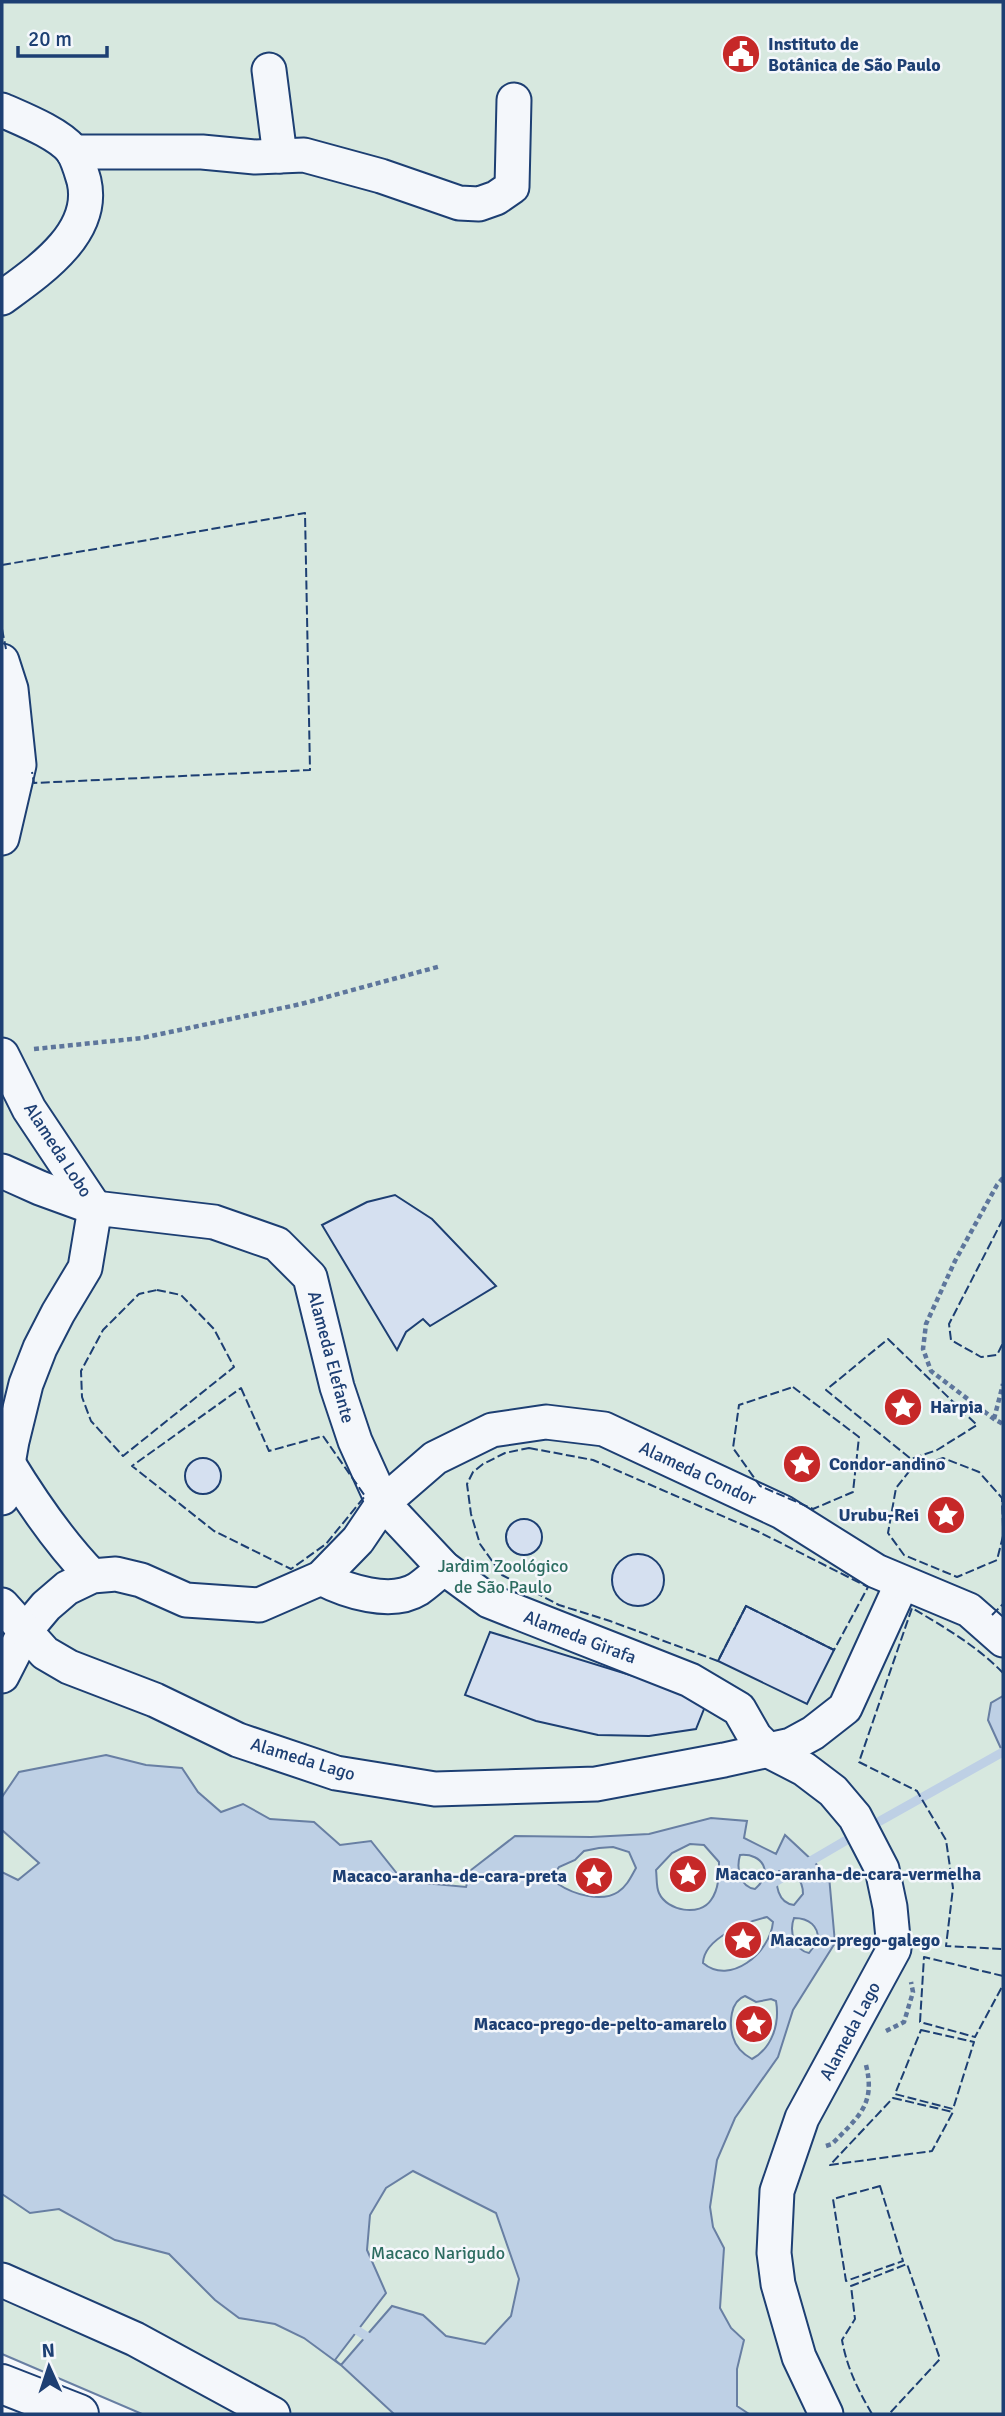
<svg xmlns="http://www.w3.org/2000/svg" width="1005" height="2416" viewBox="0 0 1005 2416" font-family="Signika,sans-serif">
	<rect width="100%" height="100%" fill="#f4f7fb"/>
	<!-- green -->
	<path fill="#d7e8df" stroke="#687fa3" stroke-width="2" d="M 2,2 L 1003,2 L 1003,2414 L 142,2414 L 2,2354 Z"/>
	<!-- water -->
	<g fill="#bed0e5" stroke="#687fa3" stroke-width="2" fill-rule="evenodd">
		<path d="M 1003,1696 L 1003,1753 L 988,1720 L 991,1703 Z"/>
		<path d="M 106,1755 L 146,1765 L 182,1768 L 198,1792 L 221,1812 L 243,1804 L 270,1819 L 314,1822 L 340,1845 L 371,1841 L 403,1881 L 466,1887 L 471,1870 L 515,1836 L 591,1837 L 649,1834 L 711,1818 L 747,1821 L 744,1838 L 776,1854 L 785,1835 L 829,1876 L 835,1943 L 793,2010 L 778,2057 L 735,2118 L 717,2160 L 710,2207 L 713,2227 L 724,2248 L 720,2308 L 731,2328 L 744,2340 L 737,2369 L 737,2406 L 749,2414 L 394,2414 L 342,2366 L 304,2338 L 275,2324 L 239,2318 L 215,2300 L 169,2254 L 115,2240 L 59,2209 L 30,2213 L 2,2194 L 2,1872 L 18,1880 L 39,1863 L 2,1830 L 2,1797 L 19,1772 ZM 690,1844 L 704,1845 L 719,1862 C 719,1875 719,1889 711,1900 C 700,1917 667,1911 659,1893 C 656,1887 657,1877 656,1870 L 672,1853 ZM 613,1847 L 629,1852 L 636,1868 C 631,1877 627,1886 618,1892 C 601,1903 573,1894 558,1884 L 555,1873 L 559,1867 L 575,1860 L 584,1851 L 599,1848 ZM 740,1855 C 763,1853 774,1873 755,1889 C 740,1887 736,1869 740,1855 ZM 779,1871 C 794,1871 803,1879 803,1894 L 794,1905 C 778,1903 774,1884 779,1871 ZM 767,1917 L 773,1922 C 770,1953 730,1986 703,1963 C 704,1938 746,1922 767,1917 ZM 794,1918 C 809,1918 819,1926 818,1941 L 809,1953 C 794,1950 789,1931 794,1918 ZM 745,1996 L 756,2002 L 771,1999 L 776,2001 C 780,2024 772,2048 752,2059 C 743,2054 736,2048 733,2037 C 729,2024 730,2001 745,1996 ZM 413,2171 L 496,2213 L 519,2279 L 511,2316 L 485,2344 L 446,2336 L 423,2315 L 392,2306 L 341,2365 L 335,2360 L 386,2293 L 367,2250 L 370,2215 L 386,2188 Z"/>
	</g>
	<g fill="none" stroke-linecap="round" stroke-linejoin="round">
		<!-- stream -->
		<g stroke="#bed0e5" stroke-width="9">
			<path d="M 880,1821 L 1003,1752"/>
			<path d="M 768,1886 L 845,1841"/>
			<path d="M 347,2324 L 374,2341"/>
		</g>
	</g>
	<!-- building -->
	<g fill="#d5e0f0" stroke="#1d3f73" stroke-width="2">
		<path d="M 395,1195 L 432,1219 L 496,1286 L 430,1326 L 423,1319 L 406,1332 L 397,1350 L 322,1225 L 367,1202 Z"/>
		<circle cx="203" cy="1476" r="18"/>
		<circle cx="524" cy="1537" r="18"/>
		<circle cx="638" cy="1580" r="26"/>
		<path d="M 746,1606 L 834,1650 L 807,1704 L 718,1661 Z"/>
		<path d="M 490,1632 L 708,1699 L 696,1729 L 649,1736 L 598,1735 L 536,1721 L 465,1695 Z"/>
	</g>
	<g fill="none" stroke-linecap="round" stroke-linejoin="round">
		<!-- minor casing -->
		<g stroke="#1d3f73" stroke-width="37">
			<g id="minor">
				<path d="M 269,70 L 280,156"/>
				<path d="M 2,110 C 22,119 58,133 72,150 C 78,159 81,171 84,181 C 96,233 39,271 2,298"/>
				<path d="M 73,152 L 202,152 L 255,157 L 304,155 L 381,176 L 459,203 L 479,204 L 496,198 L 512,187 L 514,100"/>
				<path d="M 2,661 L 11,689 L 19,765 L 2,838"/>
				<path d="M 2,1055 L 29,1109 L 95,1208"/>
				<path d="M 2,1171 L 40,1188 L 95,1208"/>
				<path d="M 8,1463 C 33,1504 59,1542 92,1576"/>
				<path d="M 2,1498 L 12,1441 L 26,1384 L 40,1348 L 58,1313 L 85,1268 L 95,1208 L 214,1222 L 277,1244 L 310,1277 L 337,1387 L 355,1441 L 383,1503 L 358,1540 L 321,1578 L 259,1605 L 186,1600 L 141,1580 L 116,1574 L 92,1576 L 67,1588 L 46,1606 L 25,1631 L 2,1676"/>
				<path d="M 321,1578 C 346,1591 391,1606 418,1589 C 427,1583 435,1575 444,1568"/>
				<path d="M 2,1605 L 45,1653 L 69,1667 L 155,1700 L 238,1740 L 336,1773 L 435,1789 L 596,1784 L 724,1760 L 791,1745 L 813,1733 L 845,1708 L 902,1583"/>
				<path d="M 2,2280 L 135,2339 L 273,2414"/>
				<path d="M 826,2414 L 799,2357 L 778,2284 L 774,2253 L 777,2191 L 802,2118 L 894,1949 L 890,1907 L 882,1869 L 855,1817 L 833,1791 L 804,1769 L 769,1751 L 755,1737 L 739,1709 L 690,1680 L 489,1601 L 444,1568 L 383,1503 L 435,1458 L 492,1430 L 546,1422 L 604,1429 L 782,1512 L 876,1571 L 969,1610 L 1003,1640"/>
			</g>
		</g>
		<!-- major casing -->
		<g stroke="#1d3f73" stroke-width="42">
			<path id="major" d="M 2,2384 L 79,2414"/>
		</g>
		<!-- path -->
		<g stroke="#5e769c" stroke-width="4.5" stroke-dasharray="5 3.5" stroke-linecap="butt">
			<path d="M 34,1049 L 142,1038 L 301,1004 L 441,966"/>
			<path d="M 1003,1178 L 997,1185 L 955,1261 L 926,1324 L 923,1349 L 931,1371 L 994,1419 L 1003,1424"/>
			<path d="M 994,1419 L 1003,1384"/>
			<path d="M 886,2031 L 904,2022 L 913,1992 L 911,1982"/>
			<path d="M 826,2146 L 832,2144 C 858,2117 876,2105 866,2065"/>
		</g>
		<!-- minor -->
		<use href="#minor" stroke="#f4f7fb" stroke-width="33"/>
		<!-- major -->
		<use href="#major" stroke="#f4f7fb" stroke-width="38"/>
		<!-- fence -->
		<g stroke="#1d3f73" stroke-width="2" stroke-dasharray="9 3.5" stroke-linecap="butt">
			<path d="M 2,565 L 305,513 L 310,770 L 34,783 L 32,772"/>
			<path d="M 2,629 L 6,649"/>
			<path d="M 1003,1219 L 949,1324 L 951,1340 L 981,1357 L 997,1355 L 1003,1343"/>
			<path d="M 157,1290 L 181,1295 L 214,1329 L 234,1367 L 123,1456 L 91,1421 L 82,1397 L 81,1371 L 103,1330 L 139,1294 Z"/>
			<path d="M 888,1339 L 977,1425 L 937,1450 L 911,1459 L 826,1390 Z"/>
			<path d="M 793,1387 L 859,1437 L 853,1492 L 813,1509 L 760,1486 L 733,1448 L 739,1405 Z"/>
			<path d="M 241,1388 L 269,1451 L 323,1436 L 365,1496 L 326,1544 L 291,1569 L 214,1531 L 132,1466 Z"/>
			<path d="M 529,1448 L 593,1460 L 757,1531 L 868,1587 L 834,1650 L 746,1606 L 718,1661 L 610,1621 L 559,1605 L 502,1575 L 480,1544 L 471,1514 L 467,1484 L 473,1472 L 483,1464 L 505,1453 Z"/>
			<path d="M 1003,1527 L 1002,1498 L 979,1472 L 943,1458 L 911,1469 L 896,1488 L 888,1533 L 904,1555 L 957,1577 L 997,1560 L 1003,1536"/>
			<path d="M 992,1615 L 1003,1604"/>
			<path d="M 1003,1673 C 977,1646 944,1627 912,1608 L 859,1762 L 917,1791 L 946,1840 L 953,1888 L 946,1946 L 1003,1949"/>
			<path d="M 1003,1976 L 924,1957 L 920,2022 L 975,2037 L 1003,1985"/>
			<path d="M 921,2030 L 974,2042 L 953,2109 L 895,2094 Z"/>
			<path d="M 893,2098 L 953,2112 L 932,2151 L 830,2165 Z"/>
			<path d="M 880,2186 L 903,2261 L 846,2281 L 833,2199 Z"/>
			<path d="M 872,2414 C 858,2390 847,2368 842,2340 L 855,2319 L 851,2286 L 907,2264 L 940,2359 L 889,2414"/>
		</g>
	</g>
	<!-- icons -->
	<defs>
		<g id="civic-disc" transform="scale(2.0125)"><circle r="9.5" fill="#c62828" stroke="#f4f7fb"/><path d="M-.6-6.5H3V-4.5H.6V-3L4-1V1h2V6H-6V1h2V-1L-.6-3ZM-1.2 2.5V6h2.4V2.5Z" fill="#fff"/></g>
		<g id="sight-disc" transform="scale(2.0125)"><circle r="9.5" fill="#c62828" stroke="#f4f7fb"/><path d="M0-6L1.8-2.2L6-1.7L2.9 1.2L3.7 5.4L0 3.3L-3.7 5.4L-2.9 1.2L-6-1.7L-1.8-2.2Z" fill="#fff"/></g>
	</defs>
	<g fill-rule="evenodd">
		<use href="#civic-disc" x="741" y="54"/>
		<use href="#sight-disc" x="903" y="1407"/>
		<use href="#sight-disc" x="802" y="1464"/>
		<use href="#sight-disc" x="946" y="1515"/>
		<use href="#sight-disc" x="688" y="1874"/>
		<use href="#sight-disc" x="594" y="1876"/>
		<use href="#sight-disc" x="743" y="1940"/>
		<use href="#sight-disc" x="754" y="2024"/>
	</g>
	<g text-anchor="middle" stroke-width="5" stroke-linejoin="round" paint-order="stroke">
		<!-- poi labels -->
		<g font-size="18" font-weight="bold" fill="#1d3f73" stroke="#f4f7fb" text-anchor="start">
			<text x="768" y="50">Instituto de<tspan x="768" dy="21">Botânica de São Paulo</tspan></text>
			<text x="930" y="1413">Harpia</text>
			<text x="829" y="1470">Condor-andino</text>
			<text x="919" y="1521" text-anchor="end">Urubu-Rei</text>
			<text x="715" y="1880">Macaco-aranha-de-cara-vermelha</text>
			<text x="567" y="1882" text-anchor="end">Macaco-aranha-de-cara-preta</text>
			<text x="770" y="1946">Macaco-prego-galego</text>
			<text x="727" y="2030" text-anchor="end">Macaco-prego-de-pelto-amarelo</text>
		</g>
		<!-- street labels -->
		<g font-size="18" fill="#1d3f73" stroke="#f4f7fb">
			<text transform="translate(58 1150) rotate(57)" y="6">Alameda Lobo</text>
			<text transform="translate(331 1357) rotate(75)" y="6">Alameda Elefante</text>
			<text transform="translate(698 1473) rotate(25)" y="6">Alameda Condor</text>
			<text transform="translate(580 1637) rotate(21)" y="6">Alameda Girafa</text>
			<text transform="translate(303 1759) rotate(17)" y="6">Alameda Lago</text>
			<text transform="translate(850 2031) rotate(-62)" y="6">Alameda Lago</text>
		</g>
		<!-- park labels -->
		<g font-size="18" fill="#2c6c60" stroke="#f4f7fb">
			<text x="503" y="1572">Jardim Zoológico<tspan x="503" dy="21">de São Paulo</tspan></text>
			<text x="438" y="2259">Macaco Narigudo</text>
		</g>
	</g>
	<!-- border -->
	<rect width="1005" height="2416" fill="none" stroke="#1d3f73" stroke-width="7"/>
	<!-- north arrow -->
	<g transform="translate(49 2367) rotate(357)" stroke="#f4f7fb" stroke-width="5" paint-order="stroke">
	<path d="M0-5L12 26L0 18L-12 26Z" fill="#1d3f73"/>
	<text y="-10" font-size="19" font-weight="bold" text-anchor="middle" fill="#1d3f73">N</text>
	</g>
	<!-- scale -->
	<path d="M18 46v10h89v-10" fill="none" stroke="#1d3f73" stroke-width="3.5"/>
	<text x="28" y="46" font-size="21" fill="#1d3f73" stroke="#f4f7fb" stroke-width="5" paint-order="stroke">20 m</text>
</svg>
